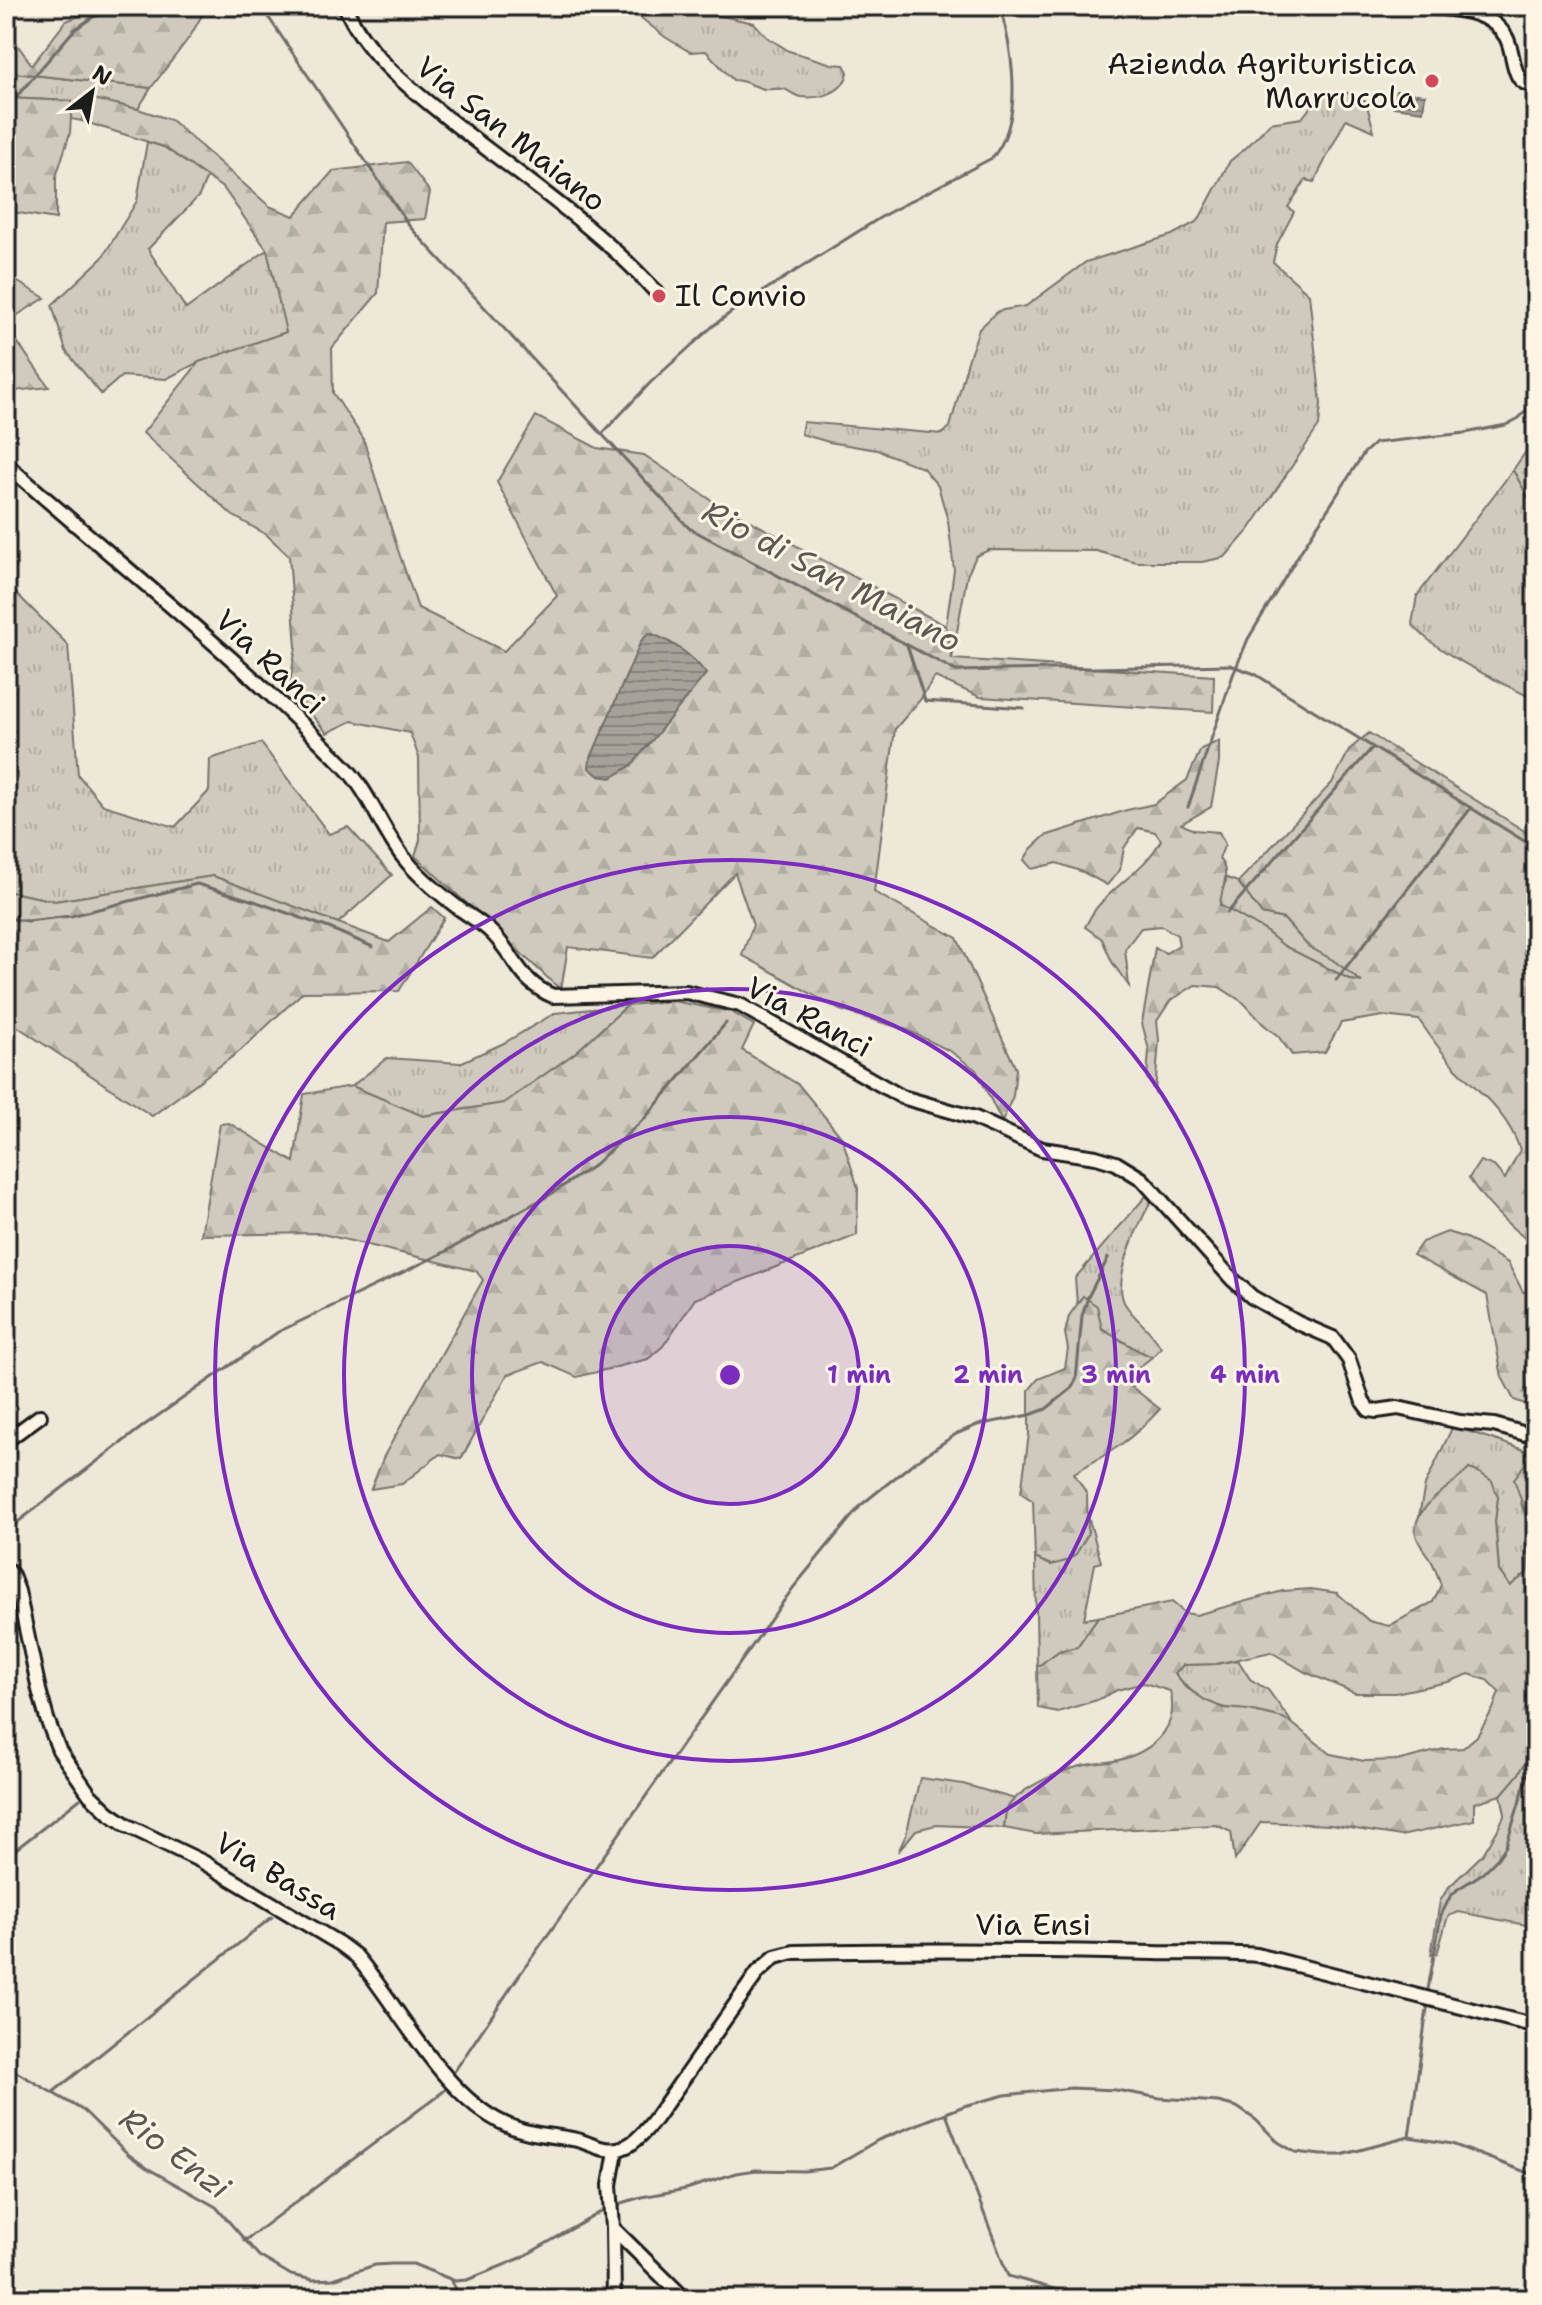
<svg xmlns="http://www.w3.org/2000/svg" width="1542" height="2305" viewBox="0 0 1542 2305" font-family="'Shantell Sans',sans-serif">
	<defs>
		<pattern id="grass-tufts" width="24" height="20" patternUnits="userSpaceOnUse" patternTransform="scale(2)"><rect width="24" height="20" fill="#cfcabd"/><path d="M3 7l-1-3M5 7V3M7 7l1-3M15 17l-1-3M17 17v-4M19 17l1-3" fill="none" stroke="#b1ada2"/></pattern>
		<pattern id="forest-firs" width="22" height="20" patternUnits="userSpaceOnUse" patternTransform="scale(2)"><rect width="22" height="20" fill="#cfcabd"/><path d="M5 1l3.5 6h-7zM16 11l3.5 6h-7z" fill="#b1ada2"/></pattern>
		<pattern id="water-rules" width="6" height="5" patternUnits="userSpaceOnUse" patternTransform="scale(2)"><rect width="6" height="5" fill="#a7a299"/><path d="M0 2.5h6" fill="none" stroke="#87837c"/></pattern>
	</defs>
	<rect width="100%" height="100%" fill="#eee8d9"/>
	<filter id="ink" filterUnits="userSpaceOnUse"><feTurbulence type="fractalNoise" baseFrequency=".0125" numOctaves="2"/><feDisplacementMap in="SourceGraphic" scale="16" xChannelSelector="R" yChannelSelector="G"/><feConvolveMatrix kernelMatrix="1 2 1 2 8 2 1 2 1" color-interpolation-filters="sRGB"/></filter>
	<g filter="url(#ink)">
		<!-- grass -->
		<g fill="url(#grass-tufts)" stroke="#76736c" stroke-width="2">
			<path d="M 626,6 L 675,6 L 754,23 L 767,37 L 789,51 L 832,64 L 844,65 L 848,72 C 844,93 821,99 801,97 C 795,96 790,91 784,89 C 777,88 770,90 764,89 C 752,86 748,81 733,80 L 706,51 L 690,52 L 665,37 Z"/>
			<path d="M 6,72 L 151,88 L 138,109 L 84,98 L 82,121 L 71,119 L 72,101 L 6,98 Z"/>
			<path d="M 1348,93 L 1366,102 L 1374,131 L 1346,119 L 1314,182 L 1306,180 L 1288,207 L 1294,212 L 1277,244 L 1273,262 L 1309,294 L 1321,404 L 1319,426 L 1249,530 L 1225,557 L 1202,562 L 1137,562 L 1096,551 L 989,550 L 976,556 L 967,576 L 952,659 L 946,626 L 954,570 L 948,521 L 938,486 L 923,468 L 877,450 L 829,442 L 801,434 L 803,422 L 942,434 L 950,427 L 968,361 L 979,329 L 998,311 L 1026,306 L 1086,262 L 1172,235 L 1198,221 L 1230,161 L 1247,147 L 1270,123 L 1302,118 L 1321,94 Z"/>
			<path d="M 147,142 L 164,147 L 207,177 L 199,196 L 148,249 L 186,309 L 267,250 L 287,332 L 199,362 L 166,379 L 122,376 L 101,394 L 66,351 L 52,305 L 102,258 L 137,201 Z"/>
			<path d="M 1513,470 L 1536,511 L 1536,700 C 1502,683 1435,653 1412,624 L 1417,596 Z"/>
			<path d="M 6,583 L 68,645 L 78,775 L 103,805 L 175,827 L 209,791 L 210,759 L 261,743 L 329,834 L 348,827 L 392,875 L 338,923 L 213,876 L 55,901 L 6,891 Z"/>
			<path d="M 1227,878 L 1238,882 L 1262,914 L 1284,919 L 1308,946 L 1333,960 L 1365,982 L 1351,980 L 1284,946 L 1264,930 L 1220,905 L 1221,893 Z"/>
			<path d="M 628,1005 L 575,1053 L 505,1103 L 422,1116 L 352,1086 L 387,1058 L 460,1063 L 504,1043 L 555,1013 Z"/>
			<path d="M 1146,1196 L 1151,1201 C 1139,1224 1111,1280 1125,1304 C 1135,1320 1152,1330 1161,1348 L 1152,1357 L 1139,1351 L 1102,1328 L 1083,1297 L 1077,1304 L 1075,1278 Z"/>
			<path d="M 1453,1426 L 1536,1454 L 1536,1457 L 1528,1460 L 1521,1503 L 1531,1530 L 1527,1573 L 1510,1586 L 1499,1571 L 1495,1521 L 1498,1497 L 1469,1469 C 1453,1486 1434,1498 1419,1516 L 1425,1485 Z"/>
			<path d="M 1087,1512 L 1101,1562 L 1095,1564 L 1084,1619 L 1098,1617 L 1077,1647 L 1059,1651 L 1037,1667 L 1035,1558 L 1051,1565 L 1088,1534 Z"/>
			<path d="M 1238,1660 L 1250,1679 L 1268,1690 L 1293,1724 C 1272,1712 1249,1712 1226,1708 C 1206,1705 1187,1689 1175,1673 L 1183,1665 L 1216,1664 Z"/>
			<path d="M 1536,1745 L 1536,1927 L 1459,1912 L 1448,1916 L 1437,1954 L 1431,1955 L 1440,1901 L 1448,1888 L 1483,1854 L 1497,1831 L 1505,1814 L 1501,1795 L 1518,1775 Z"/>
			<path d="M 920,1778 L 963,1784 L 1015,1799 L 1007,1808 L 1004,1828 L 936,1825 L 916,1830 L 898,1852 L 906,1835 Z"/>
		</g>
		<!-- forest -->
		<g fill="url(#forest-firs)" stroke="#76736c" stroke-width="2" fill-rule="evenodd">
			<path d="M 107,6 L 207,6 L 191,35 L 151,88 L 6,72 L 6,29 L 32,65 L 66,21 Z"/>
			<path d="M 84,97 L 138,109 L 171,120 L 269,206 L 294,216 L 333,171 L 407,162 L 430,192 L 425,219 L 383,222 L 378,293 L 332,348 L 333,393 L 363,438 L 398,550 L 418,608 L 504,651 L 557,596 L 497,482 L 536,416 L 597,448 L 644,455 L 711,500 L 946,626 L 952,659 L 1214,676 L 1213,712 L 980,697 L 935,677 L 920,700 L 895,729 L 874,892 L 957,938 L 1016,1069 L 1013,1096 L 1002,1122 L 976,1070 L 950,1051 L 907,1030 L 840,1010 L 742,955 L 753,925 L 735,873 L 652,958 L 568,947 L 561,990 L 415,856 L 420,840 L 419,758 L 410,733 L 352,721 L 327,733 L 289,688 L 296,647 L 289,556 L 267,535 L 232,515 L 143,433 L 199,362 L 286,332 L 267,250 L 224,189 L 164,147 L 82,121 Z"/>
			<path d="M 6,98 L 72,101 L 70,133 L 56,177 L 56,219 L 6,211 Z"/>
			<path d="M 6,275 L 45,298 L 6,322 Z"/>
			<path d="M 6,327 L 6,326 L 49,387 L 6,392 Z"/>
			<path d="M 1536,437 L 1536,511 L 1513,470 Z"/>
			<path d="M 1369,733 L 1531,835 L 1536,835 L 1536,1247 C 1511,1228 1486,1205 1469,1178 L 1480,1161 L 1494,1166 L 1505,1179 L 1520,1150 C 1508,1113 1480,1093 1454,1066 C 1441,1052 1430,1036 1419,1020 L 1383,1016 L 1341,1023 L 1325,1052 L 1292,1055 L 1278,1036 L 1263,1024 L 1244,1003 L 1219,987 L 1195,985 L 1170,1001 L 1157,1021 L 1159,1040 L 1155,1092 L 1147,1078 L 1149,1050 L 1142,1023 L 1155,948 L 1166,953 L 1179,945 L 1177,935 L 1162,926 L 1141,928 L 1125,949 L 1129,986 L 1112,962 L 1102,939 L 1085,927 C 1089,920 1093,911 1099,905 C 1119,882 1146,868 1161,840 L 1155,832 L 1138,828 L 1124,848 L 1120,870 L 1107,885 L 1083,872 L 1057,863 L 1032,869 L 1024,860 L 1031,849 L 1045,836 L 1127,810 L 1154,804 L 1187,780 L 1201,749 L 1219,741 L 1219,762 L 1211,807 L 1181,824 L 1194,830 L 1219,832 L 1225,844 L 1219,859 C 1232,873 1221,888 1220,905 L 1264,930 L 1284,946 L 1351,980 L 1362,982 L 1333,960 L 1308,946 L 1284,919 L 1262,914 L 1238,882 L 1332,783 L 1350,749 Z"/>
			<path d="M 213,876 L 389,942 L 432,907 L 444,918 L 399,991 L 303,992 L 240,1051 L 152,1116 L 6,1019 L 6,891 L 55,901 Z"/>
			<path d="M 673,1001 L 731,1012 L 754,1025 L 742,1050 L 799,1085 L 842,1138 L 858,1188 L 857,1235 L 695,1299 L 663,1346 L 648,1359 L 577,1377 L 543,1362 L 507,1375 L 461,1459 L 440,1454 L 402,1484 L 371,1489 L 384,1456 L 483,1280 L 476,1271 L 318,1233 L 201,1235 L 220,1124 L 229,1123 L 294,1162 L 304,1094 L 352,1086 L 423,1116 L 504,1103 L 575,1053 L 628,1005 Z"/>
			<path d="M 1447,1232 L 1466,1238 L 1508,1263 L 1523,1292 L 1536,1292 L 1536,1408 L 1514,1400 L 1502,1377 L 1487,1295 L 1413,1255 L 1422,1242 Z"/>
			<path d="M 1083,1296 L 1097,1306 L 1102,1329 L 1139,1351 L 1152,1357 L 1123,1380 L 1160,1409 C 1131,1441 1111,1452 1074,1473 L 1087,1494 L 1088,1534 L 1076,1554 L 1066,1561 L 1051,1565 L 1035,1558 L 1033,1501 L 1021,1493 L 1029,1434 L 1029,1390 L 1038,1379 L 1065,1368 L 1068,1349 L 1065,1333 L 1069,1316 Z"/>
			<path d="M 1536,1457 L 1536,1745 L 1518,1775 L 1501,1795 L 1474,1803 L 1474,1820 L 1401,1836 L 1330,1825 L 1261,1822 L 1235,1860 L 1231,1832 L 1216,1825 L 1036,1834 L 1004,1828 C 1005,1822 1005,1814 1007,1809 C 1015,1791 1055,1773 1074,1768 C 1092,1762 1112,1764 1129,1757 C 1159,1746 1179,1723 1170,1691 L 1144,1683 L 1117,1690 L 1097,1700 L 1058,1712 L 1038,1708 L 1037,1667 L 1059,1651 L 1077,1647 L 1098,1617 L 1172,1602 L 1185,1613 L 1196,1615 L 1283,1591 L 1311,1589 L 1337,1593 L 1369,1621 L 1389,1626 L 1433,1602 L 1441,1585 C 1438,1577 1436,1570 1432,1562 C 1427,1554 1418,1544 1416,1535 C 1410,1508 1453,1486 1469,1469 L 1478,1472 L 1492,1481 L 1498,1497 L 1495,1521 L 1499,1571 L 1510,1586 L 1527,1573 L 1531,1529 L 1514,1479 L 1528,1460 ZM 1271,1652 L 1305,1672 L 1355,1693 L 1395,1693 L 1448,1682 L 1469,1674 L 1487,1680 L 1499,1692 L 1493,1709 L 1477,1736 L 1463,1748 L 1444,1749 L 1401,1760 L 1364,1761 L 1331,1754 L 1293,1724 L 1283,1718 L 1249,1710 L 1223,1708 L 1205,1700 L 1184,1686 L 1175,1673 L 1183,1665 L 1216,1664 Z"/>
		</g>
		<!-- water -->
		<g fill="url(#water-rules)" stroke="#6f6c67" stroke-width="2">
			<path d="M 1396,91 L 1425,95 L 1423,111 L 1393,107 Z"/>
			<path d="M 649,633 C 670,640 693,655 706,674 L 632,765 L 611,778 L 599,776 L 589,768 L 590,760 L 641,641 Z"/>
		</g>
		<g fill="none" stroke-linecap="round" stroke-linejoin="round">
			<!-- stream -->
			<g stroke="#6f6c67" stroke-width="3">
				<path d="M 253,6 L 267,15 L 410,227 L 689,528 L 956,671 L 1230,665 L 1255,674 L 1529,844 L 1536,843"/>
				<path d="M 6,109 L 74,30 L 93,17 L 129,6"/>
				<path d="M 602,434 L 651,382 L 713,326 L 738,307 L 886,214 L 992,158 C 1025,120 1012,50 1000,6"/>
				<path d="M 907,645 L 925,701 L 1024,708"/>
				<path d="M 1188,807 L 1233,675 L 1248,639 L 1301,551 L 1364,453 L 1375,443 L 1465,433 L 1506,425 L 1519,418 L 1536,400"/>
				<path d="M 1227,913 L 1372,748"/>
				<path d="M 6,918 L 27,921 L 71,916 L 197,884 L 254,901 L 329,928 L 373,947"/>
				<path d="M 1336,980 L 1471,808"/>
				<path d="M 6,1531 L 146,1424 L 278,1332 L 437,1256 L 548,1196 L 593,1166 L 645,1118 L 726,1023"/>
				<path d="M 6,1857 L 80,1799"/>
				<path d="M 1427,1995 L 1441,1915 L 1450,1897 L 1458,1889 L 1483,1873 L 1497,1859 L 1506,1846 L 1529,1771 L 1536,1759"/>
				<path d="M 6,2066 L 84,2111 L 129,2155 L 147,2168 L 216,2207 L 259,2256 L 291,2275 L 313,2280 L 333,2279 L 375,2265 L 392,2264 L 413,2264 L 455,2281 L 467,2280 L 521,2258 L 606,2209"/>
				<path d="M 452,2075 L 518,1977 L 793,1588 L 861,1505 L 912,1464 L 956,1434 L 977,1425 L 1030,1415 L 1046,1409 L 1071,1389 L 1076,1380 L 1082,1316 L 1088,1297 L 1108,1258"/>
				<path d="M 52,2093 L 272,1917"/>
				<path d="M 946,2114 L 1008,2276 L 1090,2299"/>
				<path d="M 1409,2137 L 1428,2002"/>
				<path d="M 613,2206 L 641,2197 L 686,2189 L 736,2173 L 756,2170 L 804,2171 L 831,2168 L 878,2140 L 964,2106 L 1005,2095 L 1071,2088 L 1116,2090 L 1160,2098 L 1218,2102 L 1237,2107 L 1256,2120 L 1278,2142 L 1295,2152 L 1321,2155 L 1341,2155 L 1409,2137 L 1452,2144 L 1536,2176"/>
				<path d="M 244,2241 L 444,2091 L 447,2086"/>
				<path d="M 450,2279 L 462,2299"/>
			</g>
			<!-- street casing -->
			<g stroke="#1c1c1c" stroke-width="18">
				<g id="street">
					<path d="M 345,6 C 367,58 414,91 456,125 C 524,179 599,228 657,293"/>
					<path d="M 1426,6 C 1455,10 1489,9 1506,37 C 1516,54 1510,88 1536,84"/>
					<path d="M 6,464 C 119,564 239,658 345,767 C 370,793 381,829 404,858 C 418,876 439,893 457,907 C 468,915 481,922 491,932 C 515,955 519,982 553,996 L 686,992 L 740,1005 L 902,1097 L 975,1118 L 1042,1149 L 1096,1157 L 1116,1163 L 1142,1179 L 1232,1279 L 1252,1297 L 1298,1323 L 1333,1338 L 1349,1360 L 1363,1402 L 1369,1410 L 1377,1411 L 1398,1408 L 1460,1422 L 1494,1425 L 1536,1437"/>
					<path d="M 6,1441 L 40,1416"/>
					<path d="M 6,1568 L 12,1575 L 18,1591 L 39,1690 L 47,1719 L 59,1750 L 90,1795 L 109,1813 L 128,1826 L 203,1862 L 340,1944 L 356,1956 C 400,2008 443,2096 505,2124 C 528,2135 553,2135 577,2140 C 585,2142 593,2146 600,2148 C 626,2155 640,2138 655,2119 L 758,1972 L 775,1957 L 794,1952 C 914,1950 1034,1950 1154,1953 C 1188,1954 1222,1952 1257,1955 L 1536,2026"/>
					<path d="M 613,2228 L 685,2299"/>
					<path d="M 614,2299 L 613,2228 L 610,2185 L 616,2151"/>
				</g>
			</g>
			<!-- street -->
			<use href="#street" stroke="#fcf5e5" stroke-width="12"/>
		</g>
	</g>
	<!-- distance rings -->
	<circle cx="730" cy="1375" r="129" fill="#7b2cbf" fill-opacity=".12"/>
	<g fill="none" stroke="#7b2cbf" stroke-width="4">
		<circle cx="730" cy="1375" r="129"/>
		<circle cx="730" cy="1375" r="258"/>
		<circle cx="730" cy="1375" r="386"/>
		<circle cx="730" cy="1375" r="515"/>
	</g>
	<!-- markers -->
	<g fill="#d1495b" stroke="#fcf5e5" stroke-width="3">
		<circle cx="1432" cy="81" r="8"/>
		<circle cx="659" cy="296" r="8"/>
	</g>
	<g text-anchor="middle" stroke-width="6" stroke-linejoin="round" paint-order="stroke">
		<!-- poi labels -->
		<g font-size="30" fill="#1c1c1c" stroke="#fcf5e5" text-anchor="end">
			<text x="1416" y="74">Azienda Agrituristica<tspan x="1416" dy="34">Marrucola</tspan></text>
			<text x="675" y="306" text-anchor="start">Il Convio</text>
		</g>
		<!-- street labels -->
		<g font-size="30" fill="#1c1c1c" stroke="#fcf5e5">
			<text transform="translate(511 134) rotate(38)" y="10">Via San Maiano</text>
			<text transform="translate(270 662) rotate(43)" y="10">Via Ranci</text>
			<text transform="translate(809 1017) rotate(28)" y="10">Via Ranci</text>
			<text transform="translate(278 1876) rotate(31)" y="10">Via Bassa</text>
			<text x="1033" y="1935">Via Ensi</text>
		</g>
		<!-- water labels -->
		<g font-size="32" font-style="italic" fill="#5b5854" stroke="#fcf5e5">
			<text transform="translate(832 576) rotate(28)" y="11">Rio di San Maiano</text>
			<text transform="translate(175 2153) rotate(37)" y="11">Rio Enzi</text>
		</g>
	</g>
	<circle cx="730" cy="1375" r="12" fill="#7b2cbf" stroke="#fcf5e5" stroke-width="4"/>
	<g font-size="24" text-anchor="middle" font-weight="bold" fill="#7b2cbf" stroke="#fcf5e5" stroke-width="6" stroke-linejoin="round" paint-order="stroke">
		<text x="859" y="1383">1 min</text>
		<text x="988" y="1383">2 min</text>
		<text x="1116" y="1383">3 min</text>
		<text x="1245" y="1383">4 min</text>
	</g>
	<!-- margin -->
	<rect width="1542" height="2305" fill="none" stroke="#fcf5e5" stroke-width="32"/>
	<rect x="16" y="16" width="1510" height="2273" fill="none" stroke="#1c1c1c" stroke-width="3" filter="url(#ink)"/>
	<!-- north arrow -->
	<g transform="translate(92 92) rotate(31)" stroke="#fcf5e5" stroke-width="6" paint-order="stroke">
	<path d="M0-6L14 30L0 20L-14 30Z" fill="#1c1c1c"/>
	<text y="-12" font-size="22" font-weight="bold" text-anchor="middle" fill="#1c1c1c">N</text>
	</g>
</svg>
